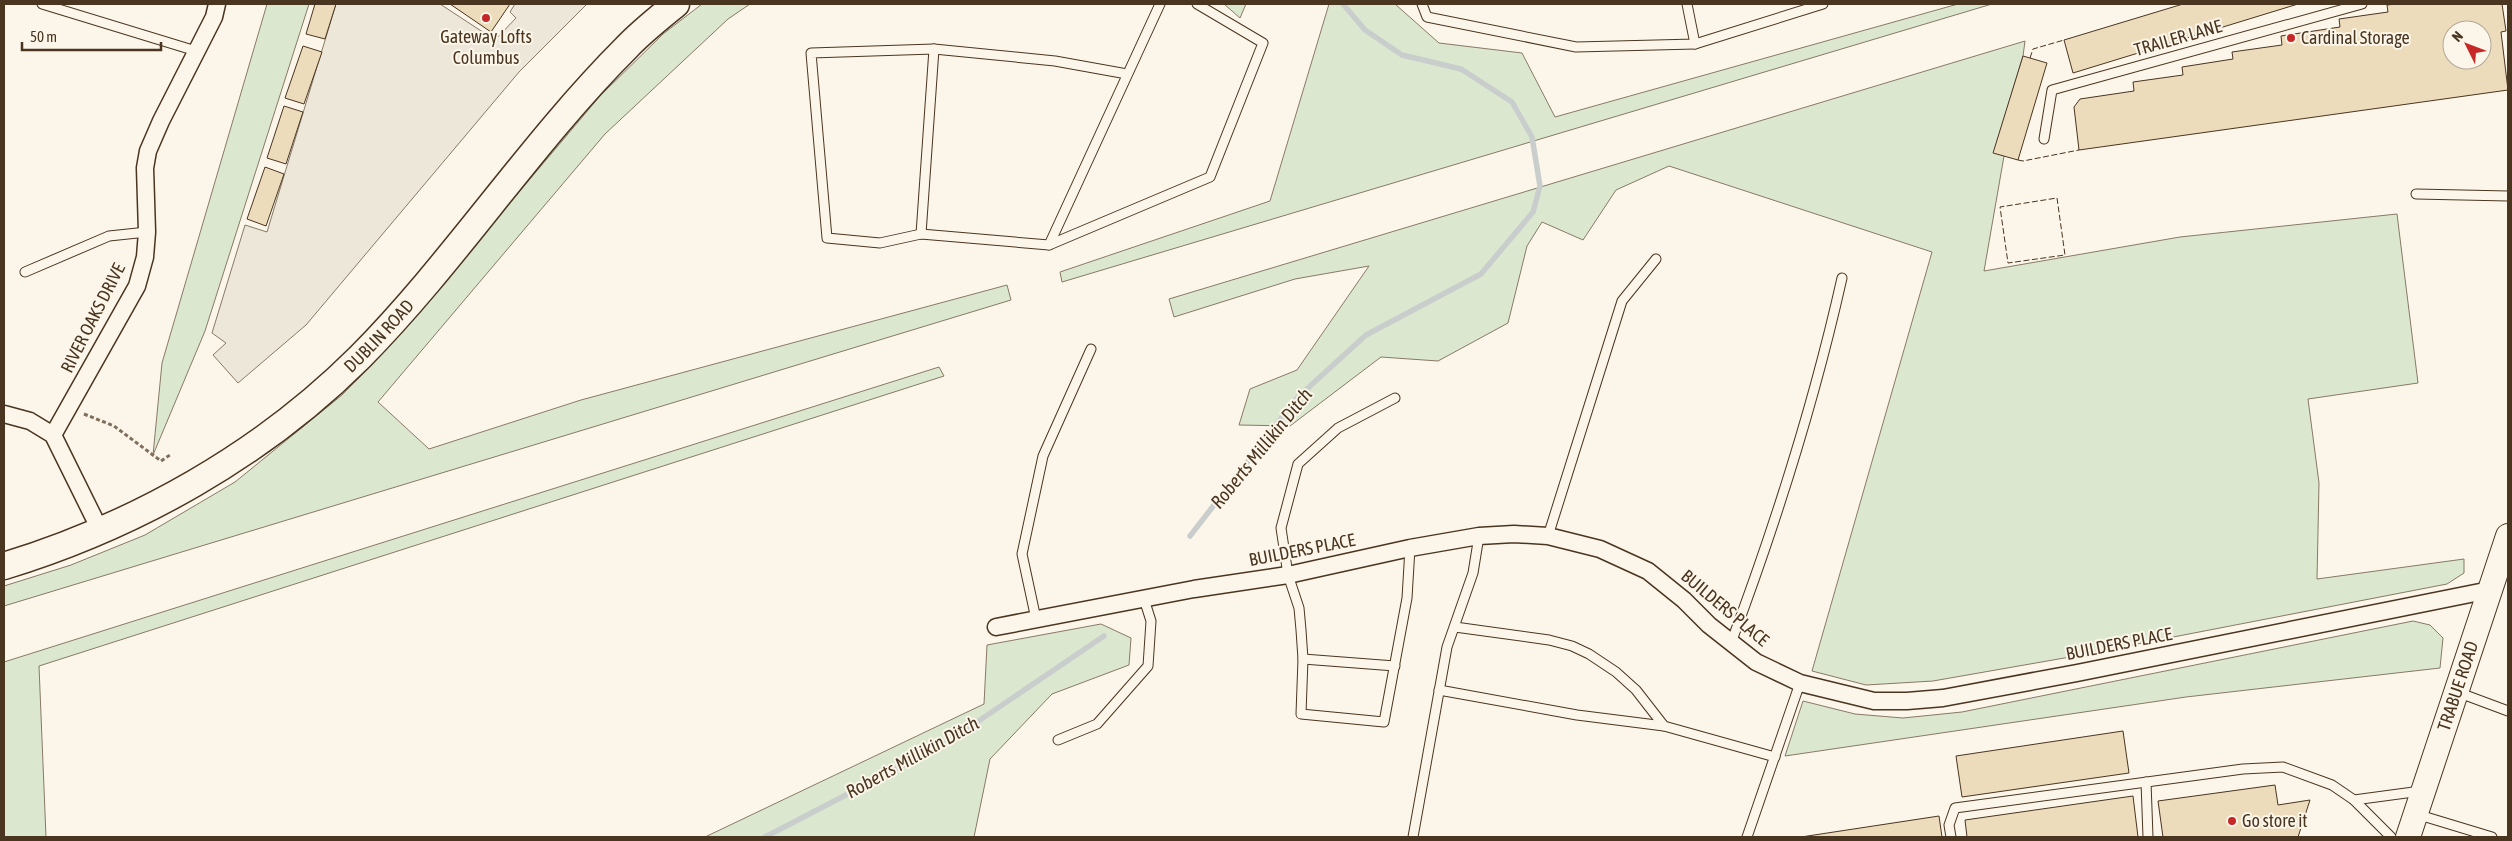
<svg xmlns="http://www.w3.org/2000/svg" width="2512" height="841" viewBox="0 0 2512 841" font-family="'Asap Condensed',sans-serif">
	<rect width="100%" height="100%" fill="#fbf6e9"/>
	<!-- green -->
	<g fill="#dce7d0" stroke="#887966">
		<path d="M 267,4 L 309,4 L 205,331 L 153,455 L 162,363 Z"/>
		<path d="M 702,4 L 750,4 L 728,19 L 605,134 L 378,402 L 429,449 L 581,400 L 1007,285 L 1011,300 L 4,606 L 4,586 L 71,565 L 145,535 L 235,482 L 342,395 L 389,346 L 600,96 L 663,34 Z"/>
		<path d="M 1224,4 L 1246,4 L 1240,18 Z"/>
		<path d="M 1329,4 L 1395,4 L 1439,43 L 1522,53 L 1555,117 L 1958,4 L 1992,4 L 1062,282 L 1060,272 L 1270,201 Z"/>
		<path d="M 2025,41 L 2023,56 L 1994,152 L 2004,156 L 1984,271 L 2180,237 L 2397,214 L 2418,383 L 2308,399 L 2319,483 L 2317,579 L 2464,559 L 2464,573 L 2447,584 L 2070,657 L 1933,681 L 1866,685 L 1812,671 L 1932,252 L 1669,166 L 1616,190 L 1583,240 L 1542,222 L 1527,246 L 1508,323 L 1438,361 L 1381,357 L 1290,426 L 1239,425 L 1250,389 L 1297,370 L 1369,266 L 1295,279 L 1174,317 L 1169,299 Z"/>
		<path d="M 939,367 L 944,376 L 39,666 L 46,837 L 4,837 L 4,662 Z"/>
		<path d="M 2413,621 L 2430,625 L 2443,638 L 2440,668 L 2186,697 L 1785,756 L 1803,701 L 1855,714 L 1903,718 L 1962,712 Z"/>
		<path d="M 1101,624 L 1131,638 L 1129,665 L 1052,694 L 990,759 L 974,837 L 705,837 L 984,704 L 987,645 Z"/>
	</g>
	<!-- parking -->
	<path fill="#ede7d9" stroke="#887966" d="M 336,4 L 440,4 L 495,40 L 516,18 L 510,12 L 515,4 L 587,4 L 519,72 L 306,325 L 238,383 L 213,355 L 226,343 L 212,333 L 245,225 L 267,232 Z"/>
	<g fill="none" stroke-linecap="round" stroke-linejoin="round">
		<!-- stream -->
		<g stroke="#c9cecd" stroke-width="5.5">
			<path d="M 1190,536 L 1297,398 L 1366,335 L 1481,274 L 1533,212 L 1540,186 L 1532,137 L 1512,102 L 1461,69 L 1402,55 L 1365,30 L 1343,4"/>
			<path d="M 765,837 L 946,743 L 1104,636"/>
		</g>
	</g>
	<!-- building -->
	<g fill="#ecdcbc" stroke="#4a3520" fill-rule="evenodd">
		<path d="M 315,4 L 336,4 L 325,39 L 306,34 Z"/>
		<path d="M 450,4 L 510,4 L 491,32 Z"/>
		<path d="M 2183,4 L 2298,4 L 2073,73 L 2064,40 Z"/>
		<path d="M 2396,4 L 2502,4 L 2506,31 L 2501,32 L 2508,90 L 2079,150 L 2074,107 L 2080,99 L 2134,91 L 2133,82 L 2183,75 L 2182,67 L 2233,59 L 2232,52 L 2282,45 L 2281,36 L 2340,27 L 2339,19 L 2388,12 L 2387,5 ZM 2452,30 L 2482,30 L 2482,60 L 2452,60 Z"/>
		<path d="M 303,46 L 322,52 L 304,104 L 285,98 Z"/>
		<path d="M 2023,56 L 2047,63 L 2018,160 L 1993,153 Z"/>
		<path d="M 284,106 L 303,112 L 286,164 L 267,158 Z"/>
		<path d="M 265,167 L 284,174 L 266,226 L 247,219 Z"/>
		<path d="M 2123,731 L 2129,773 L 1962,797 L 1956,756 Z"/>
		<path d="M 2275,785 L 2278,805 L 2310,800 L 2298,837 L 2163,837 L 2158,801 Z"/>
		<path d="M 2133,796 L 2138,837 L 1967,837 L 1965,820 Z"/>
		<path d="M 1939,816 L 1942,837 L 1801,837 Z"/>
	</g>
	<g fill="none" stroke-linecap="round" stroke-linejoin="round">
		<!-- service casing -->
		<g stroke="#4a3520" stroke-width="11">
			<g id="service">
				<path d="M 42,4 L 196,51"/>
				<path d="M 1422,4 L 1427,17 L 1576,47 L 1695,44 L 1823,4"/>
				<path d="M 1687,4 L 1695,44"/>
				<path d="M 1127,74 L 1055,61 L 934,49 L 811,53 L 827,238 L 880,243 L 921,234 L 1049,245 L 1160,4"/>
				<path d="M 2044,139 L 2052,90 L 2362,4"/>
				<path d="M 2416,194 L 2508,196"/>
				<path d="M 921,234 L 934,49"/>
				<path d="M 1049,245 L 1210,177 L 1263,43 L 1197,4"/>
				<path d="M 25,272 L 109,236 L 147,232"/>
				<path d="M 1395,398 L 1338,428 L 1298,464 L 1281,528 L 1288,575 L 1299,608 L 1301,630 L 1303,659 L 1301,714 L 1384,722 L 1407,598 L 1410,548"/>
				<path d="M 1548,536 L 1622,301 L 1656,259"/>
				<path d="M 1036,619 L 1022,554 L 1043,456 L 1091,349"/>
				<path d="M 1455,627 L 1549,640 L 1572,646 L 1589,654 L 1616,672 L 1636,690 L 1664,726 L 1775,757"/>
				<path d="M 1731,643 C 1776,523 1814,403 1842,278"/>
				<path d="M 1303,659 L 1395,666"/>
				<path d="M 1439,690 L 1577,715 L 1664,726"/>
				<path d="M 2457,692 L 2508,711"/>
				<path d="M 1058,740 L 1097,724 L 1148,666 L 1151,621 L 1144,599"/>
				<path d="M 2146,782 L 2148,837"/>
				<path d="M 2354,800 L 2421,791"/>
				<path d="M 2416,814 L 2492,837"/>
				<path d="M 1413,837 L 1447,647 L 1473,573 L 1479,536"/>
				<path d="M 1747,837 L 1800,683"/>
				<path d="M 1951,837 L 1949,825 L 1955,808 L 2243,769 L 2283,767 L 2332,785 L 2354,800 L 2391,837"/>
			</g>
		</g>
		<!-- minor casing -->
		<g stroke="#4a3520" stroke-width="19">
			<g id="minor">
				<path d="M 4,414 L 30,421 L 53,435 L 100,530"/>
				<path d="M 53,435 L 137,286 L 145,257 L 147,232 L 145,168 L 148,151 L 161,121 L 214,17 L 217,4"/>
				<path d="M 996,627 L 1194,589 L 1288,575 L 1410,548 L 1479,536 L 1514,534 L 1548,536 L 1600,549 L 1648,571 L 1684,600 L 1709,625 L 1756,662 L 1800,683 L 1874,701 L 1907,701 L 1943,698 L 2077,673 L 2490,590"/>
			</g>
		</g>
		<!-- secondary casing -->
		<g stroke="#4a3520" stroke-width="26">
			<g id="secondary">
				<path id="s1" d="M 2408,837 L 2508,536"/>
			</g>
		</g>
		<!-- primary casing -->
		<g stroke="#4a3520" stroke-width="29">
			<g id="primary">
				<path id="s2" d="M 4,566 C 135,526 262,455 360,357 C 455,261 530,144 626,48 C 641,32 659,18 676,4"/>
			</g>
		</g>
		<!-- path -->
		<path stroke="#7f6f5c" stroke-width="3" stroke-dasharray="4 2.5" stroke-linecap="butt" d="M 84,414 L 114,426 L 161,461 L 170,455"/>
		<!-- service -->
		<use href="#service" stroke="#fbf6e9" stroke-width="9"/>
		<!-- minor -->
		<use href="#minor" stroke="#fbf6e9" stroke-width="16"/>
		<!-- secondary -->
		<use href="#secondary" stroke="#fbf6e9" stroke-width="24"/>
		<!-- primary -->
		<use href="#primary" stroke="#fbf6e9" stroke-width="26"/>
		<!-- fence -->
		<g stroke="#4a3520" stroke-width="1" stroke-dasharray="6 2.5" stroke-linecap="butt">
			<path d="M 2030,58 L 2033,49 L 2064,40"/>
			<path d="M 2018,160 L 2023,161 L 2079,150"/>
			<path d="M 2057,198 L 2065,255 L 2008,263 L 2000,207 Z"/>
		</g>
	</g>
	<!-- markers -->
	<g fill="#c62828" stroke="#fbf6e9" stroke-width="2">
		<circle cx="486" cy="18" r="5"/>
		<circle cx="2291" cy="38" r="5"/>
		<circle cx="2232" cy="821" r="5"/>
	</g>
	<g text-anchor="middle" stroke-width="4" stroke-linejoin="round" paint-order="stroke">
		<!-- poi labels -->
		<g font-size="18" fill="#4a3520" stroke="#fbf6e9" text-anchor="start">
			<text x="486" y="43" text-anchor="middle">Gateway Lofts<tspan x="486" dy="21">Columbus</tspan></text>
			<text x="2301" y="44">Cardinal Storage</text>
			<text x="2242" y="827">Go store it</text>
		</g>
		<!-- street labels -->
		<g font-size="18" fill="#4a3520" stroke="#fbf6e9">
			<text transform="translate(2178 38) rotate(-16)" y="6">TRAILER LANE</text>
			<text transform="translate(93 318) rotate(-63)" y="6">RIVER OAKS DRIVE</text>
			<text dy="6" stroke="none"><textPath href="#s2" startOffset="445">DUBLIN ROAD</textPath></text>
			<text transform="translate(1302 550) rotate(-11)" y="6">BUILDERS PLACE</text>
			<text transform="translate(1725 608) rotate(40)" y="6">BUILDERS PLACE</text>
			<text transform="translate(2119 644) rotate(-11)" y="6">BUILDERS PLACE</text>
			<text dy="6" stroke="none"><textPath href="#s1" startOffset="159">TRABUE ROAD</textPath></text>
		</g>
		<!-- water labels -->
		<g font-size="19" font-style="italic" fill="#4a3520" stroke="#fbf6e9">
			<text transform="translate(1261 448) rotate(-51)" y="7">Roberts Millikin Ditch</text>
			<text transform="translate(912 757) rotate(-29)" y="7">Roberts Millikin Ditch</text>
		</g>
	</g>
	<!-- border -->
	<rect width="2512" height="841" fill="none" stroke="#4a3520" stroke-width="10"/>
	<!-- north arrow -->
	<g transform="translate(2467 45) rotate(312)"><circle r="24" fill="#fbf6e9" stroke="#b4a999"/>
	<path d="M0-4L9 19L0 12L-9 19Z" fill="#c62828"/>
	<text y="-8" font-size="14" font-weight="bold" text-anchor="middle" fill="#4a3520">N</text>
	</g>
	<!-- scale -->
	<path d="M22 42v8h139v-8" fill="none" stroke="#4a3520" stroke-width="2.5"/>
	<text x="30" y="42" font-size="15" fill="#4a3520" stroke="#fbf6e9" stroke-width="4" paint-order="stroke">50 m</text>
</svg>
